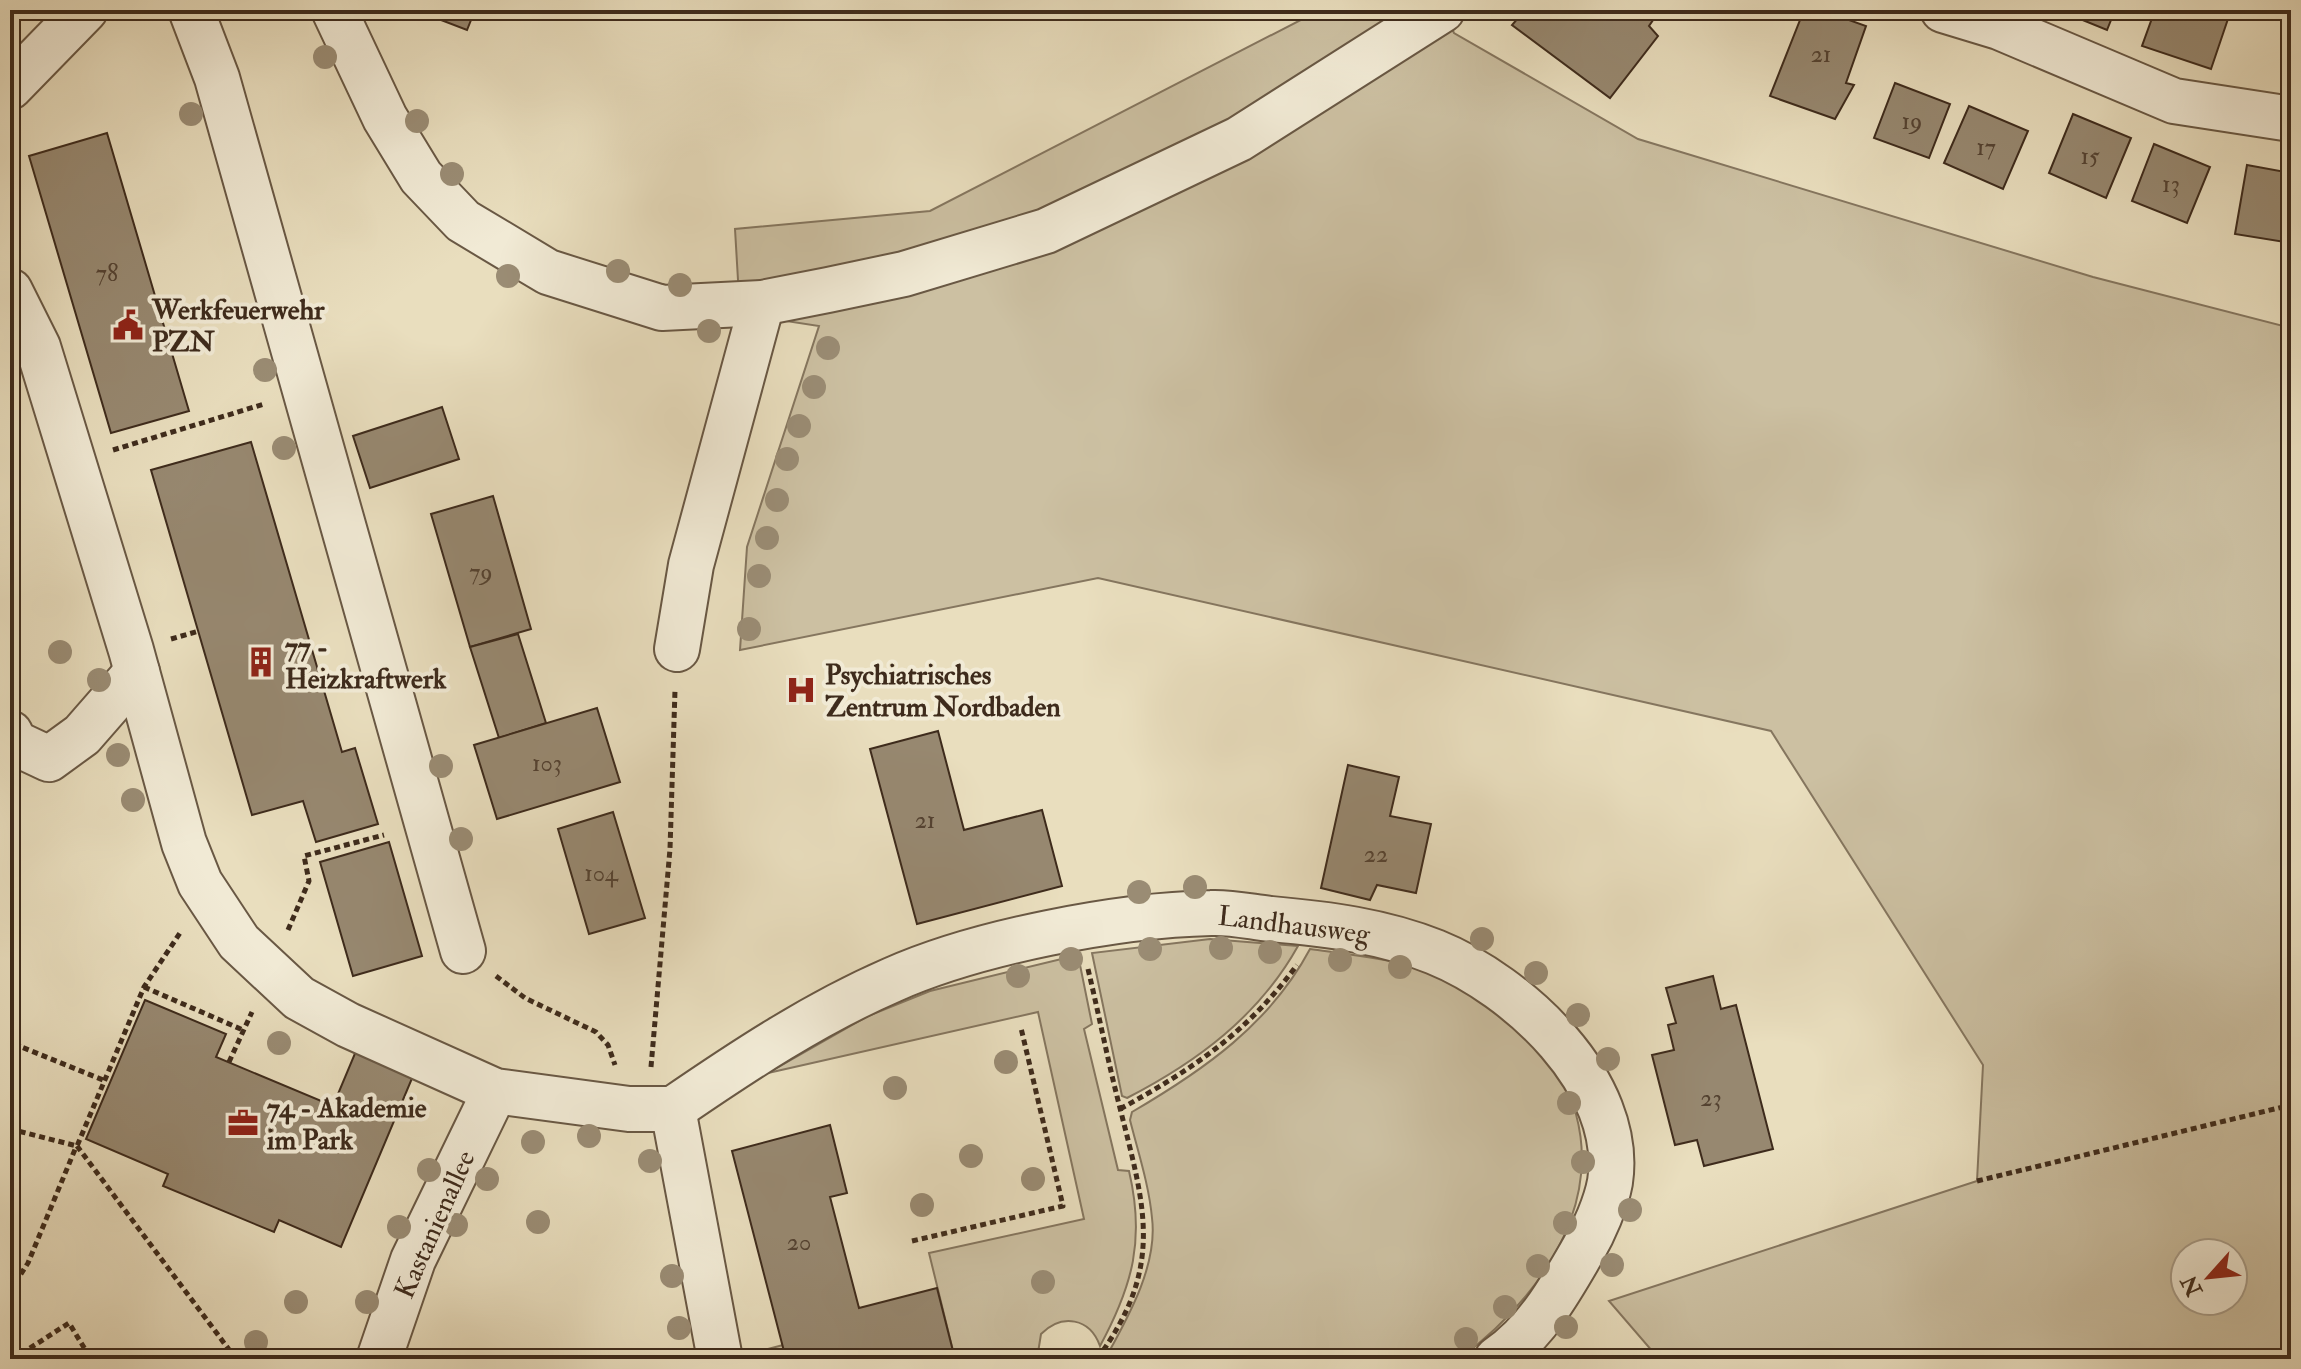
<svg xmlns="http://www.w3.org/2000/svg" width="2301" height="1369" viewBox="0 0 2301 1369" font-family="'IM FELL Double Pica',serif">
	<rect width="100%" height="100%" fill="#e9debe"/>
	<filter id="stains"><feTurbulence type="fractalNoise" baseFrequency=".0025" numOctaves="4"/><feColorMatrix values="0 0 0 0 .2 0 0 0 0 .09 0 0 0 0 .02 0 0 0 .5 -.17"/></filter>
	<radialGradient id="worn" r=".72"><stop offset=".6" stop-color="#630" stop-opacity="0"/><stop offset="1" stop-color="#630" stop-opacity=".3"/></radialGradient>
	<!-- green -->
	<g fill="#ccc0a2" stroke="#85765f" stroke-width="2" fill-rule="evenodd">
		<path d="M 1320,10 L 1443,10 L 1454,33 L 1638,139 L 2093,277 L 2291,328 L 2291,1359 L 1659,1359 L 1609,1301 L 1977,1181 L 1983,1065 L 1771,731 L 1098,578 L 740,650 L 747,547 L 819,326 L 740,314 L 735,229 L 930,211 ZM 2185,1253 L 2233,1253 L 2233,1301 L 2185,1301 Z"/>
		<path d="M 1210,939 L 1298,946 C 1259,1016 1197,1062 1127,1098 L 1122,1096 L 1092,953 Z"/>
		<path d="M 1310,949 C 1360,956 1426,962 1470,988 C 1483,996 1495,1009 1507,1019 C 1519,1029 1535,1039 1544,1051 C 1629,1164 1558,1286 1459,1359 L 1105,1359 C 1127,1319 1158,1266 1152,1218 C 1149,1185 1138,1152 1130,1120 L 1132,1112 C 1204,1070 1270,1024 1310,949 Z"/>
		<path d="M 1078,955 L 1092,1024 L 1084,1029 L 1118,1170 L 1129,1171 C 1145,1239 1133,1285 1100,1346 C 1090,1318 1062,1313 1041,1334 L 1037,1359 L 955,1359 L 929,1253 L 1084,1219 L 1038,1012 L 768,1073 L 868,1016 L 930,991 Z"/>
		<path d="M 783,1345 L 786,1359 L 734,1359 L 734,1358 Z"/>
	</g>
	<!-- building -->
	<g fill="#978870" stroke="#3e2b1c" stroke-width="2">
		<path d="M 415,10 L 475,10 L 467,30 Z"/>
		<path d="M 1525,10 L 1660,10 L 1649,26 L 1658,36 L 1610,98 L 1512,25 Z"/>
		<path d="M 1804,10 L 1821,10 L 1866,26 L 1846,83 L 1854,85 L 1835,119 L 1770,96 Z"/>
		<path d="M 2058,10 L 2115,10 L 2107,30 Z"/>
		<path d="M 2155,10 L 2231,10 L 2211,69 L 2142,46 Z"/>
		<path d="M 1895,83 L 1950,104 L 1929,158 L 1874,138 Z"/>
		<path d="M 1969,106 L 2028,131 L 2003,189 L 1944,163 Z"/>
		<path d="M 2073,114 L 2131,138 L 2106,198 L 2049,173 Z"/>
		<path d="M 107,133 L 189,411 L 111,433 L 29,156 Z"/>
		<path d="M 2154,144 L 2210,167 L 2187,223 L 2132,201 Z"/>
		<path d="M 2247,165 L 2291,173 L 2291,243 L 2235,234 Z"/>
		<path d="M 442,407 L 459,459 L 370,488 L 353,436 Z"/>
		<path d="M 251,442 L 342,752 L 355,748 L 378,824 L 316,842 L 303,801 L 252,815 L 151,470 Z"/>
		<path d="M 493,496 L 531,629 L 470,647 L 431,514 Z"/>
		<path d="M 518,634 L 546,723 L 499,738 L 470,647 Z"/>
		<path d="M 597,708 L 620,782 L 497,819 L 474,745 Z"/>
		<path d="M 938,731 L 964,830 L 1042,810 L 1062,886 L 917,924 L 870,749 Z"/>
		<path d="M 1348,765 L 1399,777 L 1390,816 L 1431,824 L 1416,893 L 1377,885 L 1370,900 L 1321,888 Z"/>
		<path d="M 613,812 L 645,918 L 589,934 L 558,829 Z"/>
		<path d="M 389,842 L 422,956 L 353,976 L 320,862 Z"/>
		<path d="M 1713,976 L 1721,1009 L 1736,1005 L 1773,1149 L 1704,1166 L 1697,1140 L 1675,1145 L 1652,1055 L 1674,1050 L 1668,1025 L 1676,1023 L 1666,988 Z"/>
		<path d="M 145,1000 L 226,1034 L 216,1057 L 333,1106 L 356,1051 L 413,1076 L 341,1247 L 279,1220 L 274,1232 L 163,1186 L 168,1174 L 86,1139 Z"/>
		<path d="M 830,1125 L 847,1193 L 830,1197 L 859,1308 L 937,1288 L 955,1359 L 786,1359 L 732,1151 Z"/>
	</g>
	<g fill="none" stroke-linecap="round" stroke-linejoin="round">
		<!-- minor casing -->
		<g stroke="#695844" stroke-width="48">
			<g id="minor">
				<path d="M 191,10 L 217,78 L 463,951"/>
				<path d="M 334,10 L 385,118 L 421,177 L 463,221 L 548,272 L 662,308 L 762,303 L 828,290 L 904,274 L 1046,231 L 1239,139 L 1442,10"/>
				<path d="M 1943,10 L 1999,27 L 2174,101 L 2291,119"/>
				<path d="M 10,87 L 85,10"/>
				<path d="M 10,291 L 38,347 L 131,650 L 184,843 L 200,883 L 239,942 L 299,998 L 348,1025 L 495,1091 L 629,1109 L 673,1109"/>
				<path d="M 677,649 L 691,565 L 762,303"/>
				<path d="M 10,733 L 15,743 L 49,759 L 82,735 L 137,672"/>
				<path d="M 673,1109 C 743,1061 814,1014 892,980 C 977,942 1118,915 1211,913 C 1231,912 1252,917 1271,919 C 1327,924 1383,931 1435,952 C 1517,985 1625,1083 1610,1182 C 1606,1204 1594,1231 1583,1250 C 1560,1290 1536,1333 1497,1359"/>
				<path d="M 673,1109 L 720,1359"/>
				<path d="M 379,1359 L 413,1260 L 495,1091"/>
			</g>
		</g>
		<!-- path -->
		<g stroke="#3e2b1c" stroke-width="5" stroke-dasharray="6 4" stroke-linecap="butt">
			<path d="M 113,450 L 264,404"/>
			<path d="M 171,639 L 199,631"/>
			<path d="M 288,930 L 309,881 L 304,856 L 384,835"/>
			<path d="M 1088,969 C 1099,1015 1108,1062 1120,1108 C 1145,1208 1165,1267 1097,1359"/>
			<path d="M 496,976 L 525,998 L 596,1032 L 608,1045 L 615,1065"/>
			<path d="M 144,987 L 243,1030"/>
			<path d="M 10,1022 L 19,1046 L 103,1080"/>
			<path d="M 229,1062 L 252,1012"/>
			<path d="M 651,1067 L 670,849 L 675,690"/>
			<path d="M 1120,1109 C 1193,1069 1247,1033 1297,965"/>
			<path d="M 10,1129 L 77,1146 L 144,987 L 180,933"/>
			<path d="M 77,1146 L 236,1359"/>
			<path d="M 1977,1181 L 2291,1105"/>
			<path d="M 912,1241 L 1063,1206 L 1021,1028"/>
			<path d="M 10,1291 L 28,1263 L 76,1147"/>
			<path d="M 13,1359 L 69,1323 L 91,1359"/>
		</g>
		<!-- minor -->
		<use href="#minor" stroke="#f1ead5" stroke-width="44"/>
	</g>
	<!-- trees -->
	<g fill="#9a8c74">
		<circle cx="325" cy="57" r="12"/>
		<circle cx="191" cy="114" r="12"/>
		<circle cx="417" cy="121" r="12"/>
		<circle cx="452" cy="174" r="12"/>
		<circle cx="618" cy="271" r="12"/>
		<circle cx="508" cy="276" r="12"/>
		<circle cx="680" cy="285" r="12"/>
		<circle cx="709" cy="331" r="12"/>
		<circle cx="828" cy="348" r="12"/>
		<circle cx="265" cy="370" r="12"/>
		<circle cx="814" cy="387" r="12"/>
		<circle cx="799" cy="426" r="12"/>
		<circle cx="284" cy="448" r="12"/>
		<circle cx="787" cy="459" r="12"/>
		<circle cx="777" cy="500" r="12"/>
		<circle cx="767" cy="538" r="12"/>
		<circle cx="759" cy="576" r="12"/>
		<circle cx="749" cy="629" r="12"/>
		<circle cx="60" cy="652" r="12"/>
		<circle cx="99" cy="680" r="12"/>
		<circle cx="118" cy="755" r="12"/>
		<circle cx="441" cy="766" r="12"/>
		<circle cx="133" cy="800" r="12"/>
		<circle cx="461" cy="839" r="12"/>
		<circle cx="1195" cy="887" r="12"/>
		<circle cx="1139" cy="892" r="12"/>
		<circle cx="1482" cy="939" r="12"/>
		<circle cx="1221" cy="948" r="12"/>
		<circle cx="1150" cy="949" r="12"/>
		<circle cx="1270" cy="952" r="12"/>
		<circle cx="1071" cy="959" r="12"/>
		<circle cx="1340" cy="960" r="12"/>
		<circle cx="1400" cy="967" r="12"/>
		<circle cx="1536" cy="973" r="12"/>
		<circle cx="1018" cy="976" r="12"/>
		<circle cx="1578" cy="1015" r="12"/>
		<circle cx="279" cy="1043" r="12"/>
		<circle cx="1608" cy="1059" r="12"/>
		<circle cx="1006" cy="1062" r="12"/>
		<circle cx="895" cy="1088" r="12"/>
		<circle cx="1569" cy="1103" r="12"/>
		<circle cx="589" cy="1136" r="12"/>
		<circle cx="533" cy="1142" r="12"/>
		<circle cx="971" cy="1156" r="12"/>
		<circle cx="650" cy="1161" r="12"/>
		<circle cx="1583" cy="1162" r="12"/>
		<circle cx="429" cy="1170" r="12"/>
		<circle cx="487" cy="1179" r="12"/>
		<circle cx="1033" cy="1179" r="12"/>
		<circle cx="922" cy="1205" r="12"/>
		<circle cx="1630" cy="1210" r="12"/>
		<circle cx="538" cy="1222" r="12"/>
		<circle cx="1565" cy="1223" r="12"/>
		<circle cx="456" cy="1225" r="12"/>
		<circle cx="399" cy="1227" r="12"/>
		<circle cx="1612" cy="1265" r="12"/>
		<circle cx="1538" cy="1266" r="12"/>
		<circle cx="672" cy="1276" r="12"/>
		<circle cx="1043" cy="1282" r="12"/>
		<circle cx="296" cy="1302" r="12"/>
		<circle cx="367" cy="1302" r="12"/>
		<circle cx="1505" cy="1307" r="12"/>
		<circle cx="1566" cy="1327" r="12"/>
		<circle cx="679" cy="1328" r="12"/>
		<circle cx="1466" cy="1339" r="12"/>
		<circle cx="256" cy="1342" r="12"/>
	</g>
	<!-- icons -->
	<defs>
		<g id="civic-bare" transform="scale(2.4)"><path d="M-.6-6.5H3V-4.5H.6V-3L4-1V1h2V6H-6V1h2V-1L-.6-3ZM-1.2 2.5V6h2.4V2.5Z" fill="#8f2418" stroke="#f1ead5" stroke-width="2.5" paint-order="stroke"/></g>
		<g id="building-bare" transform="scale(2.4)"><path d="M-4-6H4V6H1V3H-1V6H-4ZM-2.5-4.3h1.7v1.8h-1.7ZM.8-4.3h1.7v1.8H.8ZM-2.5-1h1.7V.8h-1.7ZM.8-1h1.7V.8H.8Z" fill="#8f2418" stroke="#f1ead5" stroke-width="2.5" paint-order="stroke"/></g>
		<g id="hospital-bare" transform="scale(2.4)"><path d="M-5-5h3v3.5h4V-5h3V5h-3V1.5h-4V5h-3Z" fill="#8f2418" stroke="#f1ead5" stroke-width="2.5" paint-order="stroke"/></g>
		<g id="office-bare" transform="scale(2.4)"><path d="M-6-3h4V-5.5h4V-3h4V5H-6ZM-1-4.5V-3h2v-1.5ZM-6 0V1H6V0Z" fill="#8f2418" stroke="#f1ead5" stroke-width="2.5" paint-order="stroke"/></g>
	</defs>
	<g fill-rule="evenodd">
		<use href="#civic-bare" x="128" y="325"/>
		<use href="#building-bare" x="261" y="662"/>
		<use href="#hospital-bare" x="801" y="690"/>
		<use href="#office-bare" x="243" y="1123"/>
	</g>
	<g text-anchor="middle" stroke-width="8" stroke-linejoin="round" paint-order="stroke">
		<!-- number labels -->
		<g font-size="24" fill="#544231">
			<text x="1821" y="62">21</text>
			<text x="1912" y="129">19</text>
			<text x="1986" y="155">17</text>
			<text x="2090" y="164">15</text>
			<text x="2171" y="192">13</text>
			<text x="107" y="281">78</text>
			<text x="481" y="580">79</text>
			<text x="547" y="771">103</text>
			<text x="925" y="828">21</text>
			<text x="1376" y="862">22</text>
			<text x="601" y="881">104</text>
			<text x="1711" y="1106">23</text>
			<text x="799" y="1250">20</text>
		</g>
		<!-- poi labels -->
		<g font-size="28" font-weight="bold" fill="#3e2b1c" stroke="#f1ead5" text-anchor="start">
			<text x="152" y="319">Werkfeuerwehr<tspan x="152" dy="32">PZN</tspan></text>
			<text x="285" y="656">77 -<tspan x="285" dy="32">Heizkraftwerk</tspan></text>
			<text x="825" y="684">Psychiatrisches<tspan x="825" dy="32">Zentrum Nordbaden</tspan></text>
			<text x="267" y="1117">74 - Akademie<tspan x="267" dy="32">im Park</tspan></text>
		</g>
		<!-- street labels -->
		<g font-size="28" fill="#3e2b1c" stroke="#f1ead5">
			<text transform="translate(1294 924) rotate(7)" y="10">Landhausweg</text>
			<text transform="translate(434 1224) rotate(-66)" y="10">Kastanienallee</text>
		</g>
	</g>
	<!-- margin -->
	<rect width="2301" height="1369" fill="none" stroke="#e9debe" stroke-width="40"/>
	<rect x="12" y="12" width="2277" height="1345" fill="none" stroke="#3e2b1c" stroke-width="4"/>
	<rect x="20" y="20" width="2261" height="1329" fill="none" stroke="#3e2b1c" stroke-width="2"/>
	<!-- north arrow -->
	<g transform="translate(2209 1277) rotate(243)"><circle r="38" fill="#f1ead5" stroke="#a99e8b" stroke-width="2"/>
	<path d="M0-6L14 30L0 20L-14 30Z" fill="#8f2418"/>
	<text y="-12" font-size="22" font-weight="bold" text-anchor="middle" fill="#3e2b1c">N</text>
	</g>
	<rect width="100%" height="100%" filter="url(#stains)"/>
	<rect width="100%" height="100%" fill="url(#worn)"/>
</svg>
